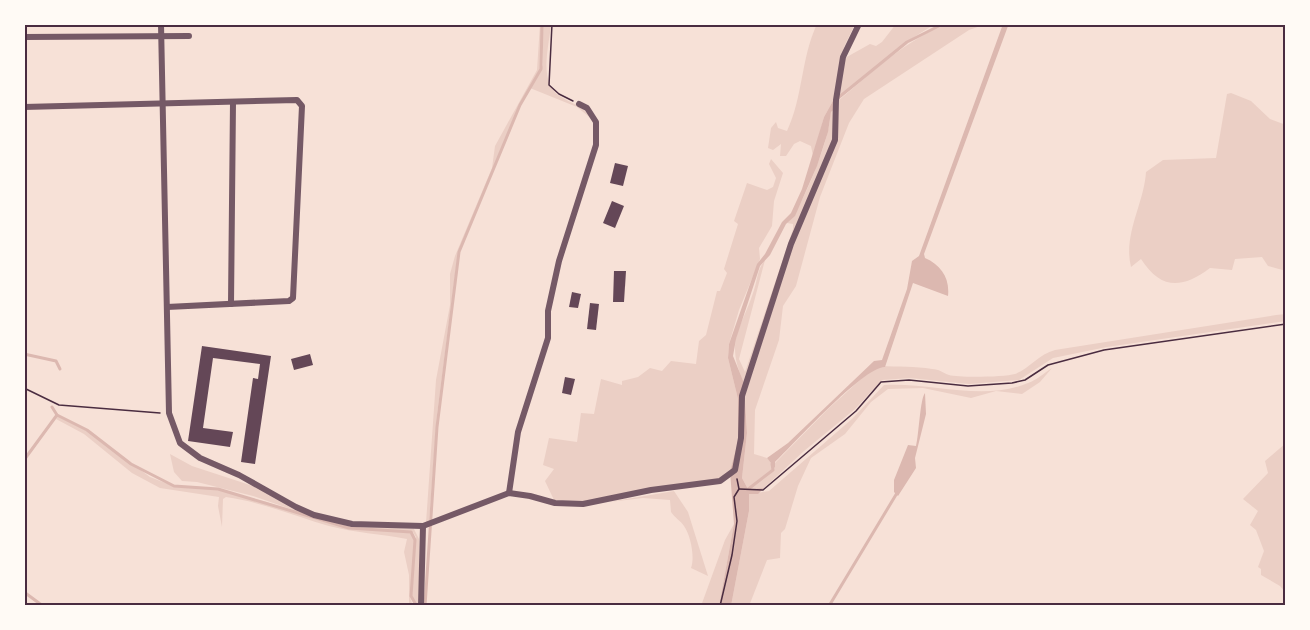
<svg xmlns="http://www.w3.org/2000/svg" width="1310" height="630" viewBox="0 0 1310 630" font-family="Figtree,sans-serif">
	<rect width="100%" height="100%" fill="#f7e1d7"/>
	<!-- green -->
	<g fill="#ebcfc5">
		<path d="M 540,24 L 542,34 L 541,67 L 519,105 L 510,132 L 458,252 L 437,415 L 429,524 L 426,523 L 436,380 L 450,305 L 450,274 L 455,256 L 492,168 L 495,146 L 537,70 Z"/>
		<path d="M 543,24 L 551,24 C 549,48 537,85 563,98 C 576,105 584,108 593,120 L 577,107 L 530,88 L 543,65 Z"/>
		<path d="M 817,24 L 855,24 L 844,47 L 834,99 L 824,117 L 813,156 L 811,146 L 800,141 L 794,144 L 786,156 L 780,156 L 781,144 L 773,150 L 768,148 L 771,128 L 776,122 L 778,128 L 787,131 C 803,97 801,58 817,24 Z"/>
		<path d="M 896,24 L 935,24 L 906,42 L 839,96 L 845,58 L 870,44 L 876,46 L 882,42 Z"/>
		<path d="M 949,24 L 986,24 L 969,30 L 864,99 L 849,123 L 820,197 L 796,286 L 783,306 L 779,340 L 755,410 L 754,454 L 767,458 L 775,467 L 775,463 L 827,410 L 872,369 L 880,366 C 898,367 915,366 932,369 C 939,369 943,373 949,375 C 959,378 1005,377 1015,374 C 1029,369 1039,354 1055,350 L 1276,315 L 1286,314 L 1286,321 L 1107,347 L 1053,358 L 1019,380 L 969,384 L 910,378 L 882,380 L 855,409 L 804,451 L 764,488 L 748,489 L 742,478 L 747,433 L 745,396 L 793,244 L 837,139 L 839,100 C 873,72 907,38 949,24 Z"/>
		<path d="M 1231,93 L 1251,101 L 1270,119 L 1286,125 L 1286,271 L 1268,266 L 1262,257 L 1235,259 L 1232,270 L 1210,268 C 1182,289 1161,290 1141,259 L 1131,267 C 1123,234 1144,204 1146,172 L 1163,160 L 1216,158 L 1227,94 Z"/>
		<path d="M 835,109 L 836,133 L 744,383 C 724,339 742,329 754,290 C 758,278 757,270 765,260 L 739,359 L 745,372 L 793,229 L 793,224 L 787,223 C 800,214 825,148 828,130 C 830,124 829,118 831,112 Z"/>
		<path d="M 771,159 L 783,173 L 774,201 L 772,226 L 759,248 L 760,259 L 739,310 L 729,344 L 728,358 L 738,399 L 738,441 L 730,471 L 718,480 L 582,502 L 554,500 L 545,481 L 554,469 L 543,465 L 549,438 L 577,442 L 581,413 L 594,414 L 601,379 L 622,385 L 622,381 L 638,377 L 650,368 L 662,371 L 671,361 L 696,364 L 699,341 L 706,335 L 717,291 L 720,291 L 727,273 L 724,269 L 738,224 L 734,221 L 747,183 L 767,190 L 773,187 L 776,178 L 769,164 Z"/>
		<path d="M 1052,368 L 1040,382 L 1022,394 L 996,391 L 971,398 L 923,388 L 888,389 L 871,402 L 845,434 L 811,458 L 798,486 L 785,529 L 781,533 L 780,558 L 767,560 L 749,606 L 731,606 L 749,511 L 749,494 L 769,491 L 852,419 L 884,385 C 931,382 983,402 1028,383 C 1037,380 1044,373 1052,368 Z"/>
		<path d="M 58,416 L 89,432 L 150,477 L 173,486 L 218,490 L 267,502 L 313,519 L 349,528 L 411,533 L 415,540 L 410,597 L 413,606 L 409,606 L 409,575 L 404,552 L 407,539 C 381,534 355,533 329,526 C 294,516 262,502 226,497 L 223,499 L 222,527 L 218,506 L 219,497 L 160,488 L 132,473 L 84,434 L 56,419 Z"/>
		<path d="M 1286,443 L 1286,593 L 1280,586 L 1261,575 L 1261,569 L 1258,567 L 1264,551 L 1256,530 L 1250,525 L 1258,511 L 1243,499 L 1268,473 L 1265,461 Z"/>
		<path d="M 170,454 L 192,466 L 259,488 L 295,507 L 351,525 L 414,529 L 419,539 L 419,606 L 417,606 L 412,596 L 416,537 L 413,532 L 349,526 L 325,521 L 253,496 L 197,482 L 182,481 L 174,472 Z"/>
		<path d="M 674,491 L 688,512 L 708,576 L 691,568 C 695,558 691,536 684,526 C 681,521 675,518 671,512 L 670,500 L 643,498 L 609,502 Z"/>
		<path d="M 734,524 L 719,606 L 701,606 L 725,540 Z"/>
	</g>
	<!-- water -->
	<g fill="#dcb8b0">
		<path d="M 1003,24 L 1008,26 L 924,254 L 925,258 C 941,265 950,278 948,296 L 913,283 L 885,367 C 864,366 793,445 775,462 L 775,468 L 767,458 L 788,443 L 874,361 L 882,360 L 907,289 L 912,261 L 919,256 Z"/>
		<path d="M 834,99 L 835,109 L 831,112 L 828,132 L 817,166 L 795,216 L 786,224 L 770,255 L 760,266 L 736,339 L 733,356 L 744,383 L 747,433 L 742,478 L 748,489 L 764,488 L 758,494 L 749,494 L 749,511 L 731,606 L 719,606 L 734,524 L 730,471 L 738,441 L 738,399 L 728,358 L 729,344 L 757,264 L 765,254 L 782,222 L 791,213 L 802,189 L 824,117 Z"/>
		<path d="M 925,393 L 926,414 L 915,458 L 916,468 L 898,496 L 894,492 L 894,480 L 908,445 L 916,446 C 919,434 920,399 925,393 Z"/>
	</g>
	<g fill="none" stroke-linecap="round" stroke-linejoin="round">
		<!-- stream -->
		<g stroke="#dcb8b0" stroke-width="3">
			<path d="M 838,98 L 907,42 L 943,24"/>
			<path d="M 24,354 L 56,361 L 60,369"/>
			<path d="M 52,407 L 57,415 L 87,430 L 131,464 L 174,486 L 218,489 L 349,528 L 411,532 L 415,540 L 411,596 L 416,605"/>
			<path d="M 24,460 L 57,415"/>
			<path d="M 747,490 L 773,470 L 772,464"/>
			<path d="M 24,592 L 43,606"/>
			<path d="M 425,606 L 437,427 L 459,252 L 520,105 L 541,69 L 542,24"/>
			<path d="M 829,606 L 897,493"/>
		</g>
	</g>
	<!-- building -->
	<g fill="#644757">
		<path d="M 615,163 L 628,166 L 623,186 L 610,183 Z"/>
		<path d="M 612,201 L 624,206 L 615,228 L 603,223 Z"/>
		<path d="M 614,271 L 626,271 L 624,302 L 613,302 Z"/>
		<path d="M 572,292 L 581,294 L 578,308 L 569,307 Z"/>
		<path d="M 590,303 L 599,304 L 596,330 L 587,329 Z"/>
		<path d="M 202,346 L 271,356 L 255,464 L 241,462 L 253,378 L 258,379 L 260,364 L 213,358 L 203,428 L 233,432 L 230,447 L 188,441 Z"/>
		<path d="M 310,354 L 313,365 L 294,370 L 291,359 Z"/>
		<path d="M 565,377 L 575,379 L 571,395 L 562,393 Z"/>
	</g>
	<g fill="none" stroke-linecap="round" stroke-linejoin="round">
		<!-- path -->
		<g stroke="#4a2c40" stroke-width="1.5">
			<path d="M 552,24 L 549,85 L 559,94 L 573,101"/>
			<path d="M 24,388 L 59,405 L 160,413"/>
			<path d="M 739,489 L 763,490 L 856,411 L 881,382 L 909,380 L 968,386 L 1012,383 L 1025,380 L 1048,365 L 1104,350 L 1286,324"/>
			<path d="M 720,606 L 732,555 L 737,521 L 734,497 L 739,489 L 737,479"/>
		</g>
		<!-- minor -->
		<g stroke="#755966" stroke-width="6">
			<path d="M 161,24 L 169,413 L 180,443 L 200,458 L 239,475 L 296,507 L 314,515 L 352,524 L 423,526 L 509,493 L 530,496 L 555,503 L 583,504 L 651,490 L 720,481 L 735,470 L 741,438 L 742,396 L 791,244 L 835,140 L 836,100 L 843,57 L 859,24"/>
			<path d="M 24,37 L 189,36"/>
			<path d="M 24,107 L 297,100 L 302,106 L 293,298 L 289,301 L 167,307"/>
			<path d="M 231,304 L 233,102"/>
			<path d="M 509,493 L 518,432 L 548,338 L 548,311 L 559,261 L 596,145 L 596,122 L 587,108 L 579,104"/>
			<path d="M 421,606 L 423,526"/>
		</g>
	</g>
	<!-- border -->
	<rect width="1310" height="630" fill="none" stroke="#fffaf5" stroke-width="51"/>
	<rect x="26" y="26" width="1258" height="578" fill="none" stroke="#4a2c40" stroke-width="2"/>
</svg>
